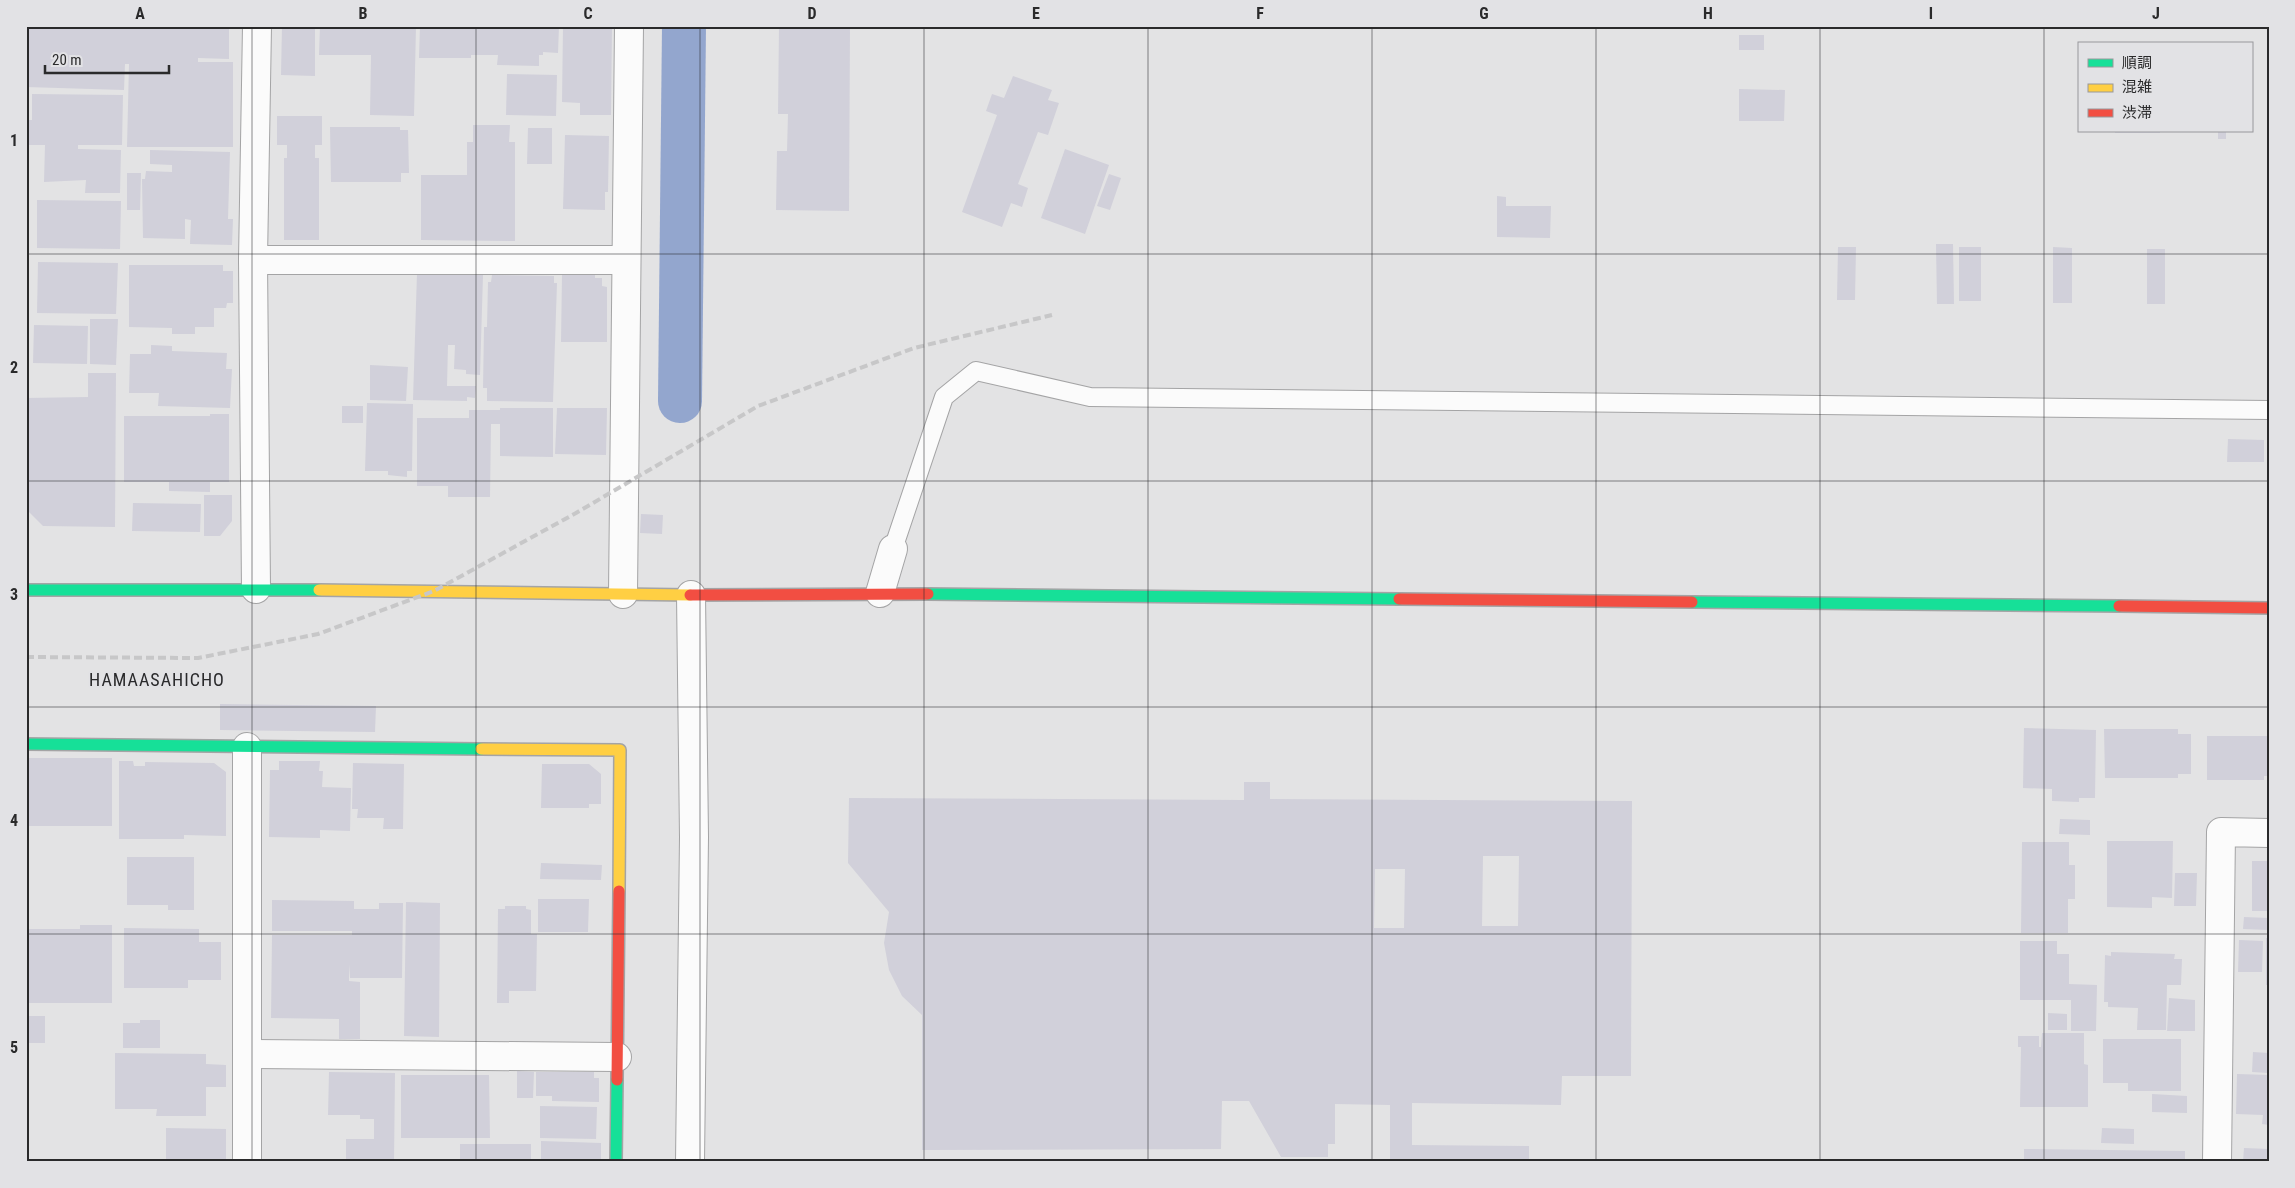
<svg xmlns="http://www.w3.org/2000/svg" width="2295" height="1188" viewBox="0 0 2295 1188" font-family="'Roboto Condensed','Noto Sans JP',sans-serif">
	<rect width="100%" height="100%" fill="#e3e3e4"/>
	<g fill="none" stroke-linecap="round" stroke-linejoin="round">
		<!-- canal -->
		<path stroke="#93a6ce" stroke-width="44" d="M 680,401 L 684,26"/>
	</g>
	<!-- building -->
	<g fill="#d1d0da" fill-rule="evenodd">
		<path d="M 26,26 L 229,26 L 229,59 L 198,58 L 198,62 L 233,62 L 233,147 L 127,147 L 129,64 L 125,64 L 124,90 L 26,87 Z"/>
		<path d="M 282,26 L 315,26 L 315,76 L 281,75 Z"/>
		<path d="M 320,26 L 416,26 L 414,116 L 370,115 L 371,55 L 319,55 Z"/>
		<path d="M 420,26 L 559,26 L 558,53 L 543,52 L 543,55 L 539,55 L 539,66 L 497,65 L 498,55 L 471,55 L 471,58 L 419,58 Z"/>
		<path d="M 563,26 L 612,26 L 611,115 L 580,115 L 580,103 L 562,102 Z"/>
		<path d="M 779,26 L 850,26 L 849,211 L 776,210 L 777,151 L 787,151 L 788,114 L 778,114 Z"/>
		<rect x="1739" y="35" width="25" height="15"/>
		<path d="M 507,74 L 557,75 L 556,116 L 506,115 Z"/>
		<path d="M 1013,76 L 1052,90 L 1048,100 L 1059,103 L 1048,135 L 1038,132 L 1018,184 L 1028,188 L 1022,207 L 1011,203 L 1002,227 L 962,212 L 997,115 L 986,111 L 992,94 L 1004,98 Z"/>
		<path d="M 1739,89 L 1785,90 L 1784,121 L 1739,121 Z"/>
		<path d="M 32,94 L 123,95 L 122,145 L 78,145 L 78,149 L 121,150 L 120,193 L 85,193 L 86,180 L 44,182 L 45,145 L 26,145 L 26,120 L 32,120 Z"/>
		<path d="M 277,116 L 322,116 L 322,145 L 315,145 L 315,158 L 319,158 L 319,240 L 284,240 L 284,158 L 287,158 L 287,145 L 277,145 Z"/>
		<path d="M 473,125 L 510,125 L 509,142 L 515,142 L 515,241 L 421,240 L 421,175 L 467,175 L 467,142 L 473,142 Z"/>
		<path d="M 330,127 L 400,127 L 400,130 L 408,130 L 409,173 L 401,173 L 401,182 L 331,182 Z"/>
		<path d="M 528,128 L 552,128 L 552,164 L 527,164 Z"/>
		<rect x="2115" y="131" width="45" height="2"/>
		<rect x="2218" y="131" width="8" height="8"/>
		<path d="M 565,135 L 609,136 L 608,192 L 605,192 L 605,210 L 563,209 Z"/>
		<path d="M 1065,149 L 1109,165 L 1085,234 L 1041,218 Z"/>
		<path d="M 150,150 L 230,152 L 228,219 L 233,219 L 232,245 L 190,244 L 191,220 L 185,219 L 185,239 L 143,238 L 142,179 L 145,179 L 146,171 L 172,172 L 172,165 L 150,164 Z"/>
		<path d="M 127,173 L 141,173 L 140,210 L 127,210 Z"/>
		<path d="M 1109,174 L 1121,178 L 1110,210 L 1097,206 Z"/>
		<path d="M 1497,196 L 1506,197 L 1506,206 L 1551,206 L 1550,238 L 1497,237 Z"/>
		<path d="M 37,200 L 121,201 L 120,249 L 37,248 Z"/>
		<path d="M 1936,244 L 1953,244 L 1954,304 L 1937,304 Z"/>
		<path d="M 1838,247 L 1856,247 L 1855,300 L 1837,300 Z"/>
		<rect x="1959" y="247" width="22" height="54"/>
		<path d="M 2053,247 L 2072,248 L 2072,303 L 2053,303 Z"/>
		<rect x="2147" y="249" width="18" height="55"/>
		<path d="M 38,262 L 118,263 L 116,314 L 37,313 Z"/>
		<path d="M 129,265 L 223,265 L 223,271 L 233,271 L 233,303 L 227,303 L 226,308 L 214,308 L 214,327 L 195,327 L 195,334 L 172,334 L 172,328 L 129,327 Z"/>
		<path d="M 417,273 L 483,275 L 480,375 L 466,374 L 466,370 L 454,369 L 455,345 L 448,345 L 447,386 L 476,386 L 475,398 L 467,397 L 467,401 L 413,400 Z"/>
		<path d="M 492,275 L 554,276 L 554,283 L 557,283 L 553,402 L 487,401 L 487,388 L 483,388 L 484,327 L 487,327 L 488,282 L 491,282 Z"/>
		<path d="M 562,275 L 595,275 L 595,278 L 602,278 L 602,286 L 607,287 L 607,342 L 561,342 Z"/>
		<path d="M 90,319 L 118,319 L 116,365 L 90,364 Z"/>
		<path d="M 34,325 L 88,326 L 87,364 L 33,363 Z"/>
		<path d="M 151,345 L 172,346 L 172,351 L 227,353 L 226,369 L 232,369 L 230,408 L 158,406 L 159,393 L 129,393 L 130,354 L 151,354 Z"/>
		<path d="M 370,365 L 408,367 L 406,401 L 370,400 Z"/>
		<path d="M 88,373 L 116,373 L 115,527 L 43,526 L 26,509 L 26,398 L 88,397 Z"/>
		<path d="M 367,403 L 413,404 L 412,471 L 407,471 L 407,477 L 388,475 L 388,471 L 365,471 Z"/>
		<rect x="342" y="406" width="21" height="17"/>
		<path d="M 500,408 L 553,408 L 553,457 L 500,456 L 500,424 L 491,424 L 490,497 L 448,497 L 448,486 L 417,486 L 417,418 L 469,418 L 469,410 L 500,410 Z"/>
		<path d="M 557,408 L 607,408 L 606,455 L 555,454 Z"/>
		<path d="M 210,414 L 229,414 L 229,482 L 210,482 L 210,492 L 169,491 L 169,482 L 124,482 L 124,416 L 210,416 Z"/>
		<path d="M 2228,439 L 2264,440 L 2264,462 L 2227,462 Z"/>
		<path d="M 204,495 L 232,495 L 232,521 L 220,536 L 204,536 Z"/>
		<path d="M 133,503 L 201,504 L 200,532 L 132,531 Z"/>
		<path d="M 641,514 L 663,515 L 662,534 L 640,533 Z"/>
		<path d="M 220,704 L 376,706 L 375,732 L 220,730 Z"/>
		<path d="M 2024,728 L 2096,730 L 2095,798 L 2079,798 L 2079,802 L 2052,801 L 2052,789 L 2023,788 Z"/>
		<path d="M 2104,729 L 2178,729 L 2178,734 L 2191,734 L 2191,774 L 2178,774 L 2178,778 L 2105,778 Z"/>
		<path d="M 2207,736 L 2269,736 L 2269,776 L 2264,776 L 2264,780 L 2207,780 Z"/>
		<rect x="26" y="758" width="86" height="68"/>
		<path d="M 119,761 L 133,761 L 134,766 L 145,766 L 145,762 L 214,763 L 226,772 L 226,836 L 184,835 L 184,839 L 119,839 Z"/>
		<path d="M 279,761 L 320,761 L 319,771 L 323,771 L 322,787 L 351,788 L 350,831 L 320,830 L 320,838 L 269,837 L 270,770 L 279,770 Z"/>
		<path d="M 353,763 L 404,764 L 403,829 L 383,829 L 384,818 L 357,818 L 358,809 L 352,809 Z"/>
		<path d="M 542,764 L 589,764 L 601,774 L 601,804 L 589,804 L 589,808 L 541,808 Z"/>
		<path d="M 1244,782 L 1270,782 L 1270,799 L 1632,801 L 1631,1076 L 1562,1076 L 1561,1105 L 1412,1103 L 1412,1145 L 1529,1146 L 1529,1162 L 1390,1162 L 1390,1105 L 1335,1104 L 1335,1144 L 1328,1144 L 1328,1157 L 1281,1157 L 1249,1101 L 1222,1101 L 1221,1149 L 922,1150 L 922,1015 L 902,996 L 889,970 L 884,943 L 889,912 L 848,863 L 849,798 L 1244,800 ZM 1483,856 L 1519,856 L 1518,926 L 1482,926 ZM 1375,869 L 1405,869 L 1404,928 L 1374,928 Z"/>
		<path d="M 2060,819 L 2090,820 L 2090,835 L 2059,834 Z"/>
		<path d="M 2107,841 L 2173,841 L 2172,898 L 2152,897 L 2152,908 L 2107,907 Z"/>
		<path d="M 2022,842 L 2069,842 L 2069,865 L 2075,865 L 2075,899 L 2068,899 L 2068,933 L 2021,933 Z"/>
		<path d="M 127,857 L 194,857 L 194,910 L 168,910 L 168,905 L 127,905 Z"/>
		<rect x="2252" y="861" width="17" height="50"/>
		<path d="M 541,863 L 602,865 L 601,880 L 540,879 Z"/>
		<path d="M 2175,873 L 2197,873 L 2196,906 L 2174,906 Z"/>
		<path d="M 538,899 L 589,899 L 588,932 L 538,932 Z"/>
		<path d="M 272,900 L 354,901 L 354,909 L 379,909 L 379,903 L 403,903 L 402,978 L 350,978 L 349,964 L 349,981 L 360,982 L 360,1039 L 339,1039 L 339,1019 L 271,1018 L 272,935 L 352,935 L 352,931 L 272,931 Z"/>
		<path d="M 406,902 L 440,903 L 439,1037 L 404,1036 Z"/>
		<path d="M 505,906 L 526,906 L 526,909 L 531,910 L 531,934 L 537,934 L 536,991 L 509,991 L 509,1003 L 497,1003 L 498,909 L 505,909 Z"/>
		<path d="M 2244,917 L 2269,918 L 2269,930 L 2243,929 Z"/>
		<path d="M 80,925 L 112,925 L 112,1003 L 26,1003 L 26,929 L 80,929 Z"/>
		<path d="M 124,928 L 199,929 L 199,942 L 221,942 L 221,980 L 188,980 L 188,988 L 124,988 Z"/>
		<rect x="2266" y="938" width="3" height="47"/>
		<path d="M 2239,940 L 2263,941 L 2262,972 L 2238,972 Z"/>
		<path d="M 2020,941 L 2057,941 L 2057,954 L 2069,954 L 2069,984 L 2097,985 L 2096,1031 L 2071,1031 L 2071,1000 L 2020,1000 Z"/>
		<path d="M 2111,952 L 2175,954 L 2174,959 L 2182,959 L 2181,985 L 2167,985 L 2166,1030 L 2137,1030 L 2138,1008 L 2108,1007 L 2108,1002 L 2104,1002 L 2105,955 L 2111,956 Z"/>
		<path d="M 2169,998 L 2195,1000 L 2195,1031 L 2167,1031 Z"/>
		<path d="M 2048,1013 L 2067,1014 L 2067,1030 L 2048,1030 Z"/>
		<rect x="26" y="1016" width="19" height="27"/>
		<path d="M 140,1020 L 160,1020 L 160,1048 L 123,1048 L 123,1023 L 140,1023 Z"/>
		<path d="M 2042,1033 L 2084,1033 L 2084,1064 L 2088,1065 L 2088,1107 L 2020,1107 L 2021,1047 L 2018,1047 L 2018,1036 L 2039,1036 L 2039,1047 L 2041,1047 Z"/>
		<path d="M 2103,1039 L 2181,1039 L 2181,1091 L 2128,1091 L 2128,1083 L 2103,1083 Z"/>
		<path d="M 2253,1052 L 2269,1053 L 2269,1073 L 2252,1072 Z"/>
		<path d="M 115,1053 L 206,1054 L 206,1064 L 226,1065 L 226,1087 L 206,1087 L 206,1116 L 156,1116 L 157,1109 L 115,1109 Z"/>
		<path d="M 517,1071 L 534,1072 L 533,1098 L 517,1098 Z"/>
		<path d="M 329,1072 L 395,1073 L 394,1162 L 346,1162 L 346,1139 L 374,1139 L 374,1119 L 360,1119 L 360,1115 L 328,1115 Z"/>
		<path d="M 536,1072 L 594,1072 L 594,1078 L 599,1078 L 599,1102 L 552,1101 L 552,1096 L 536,1096 Z"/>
		<path d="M 2237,1074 L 2269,1075 L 2269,1125 L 2262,1124 L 2263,1115 L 2236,1114 Z"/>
		<path d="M 401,1075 L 489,1075 L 490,1138 L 401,1138 Z"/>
		<path d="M 2152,1094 L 2187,1096 L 2187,1113 L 2152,1112 Z"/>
		<path d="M 540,1106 L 597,1107 L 596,1139 L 540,1138 Z"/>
		<path d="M 166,1128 L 226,1129 L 226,1162 L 166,1162 Z"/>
		<path d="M 2102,1128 L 2134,1129 L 2134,1144 L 2101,1143 Z"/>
		<path d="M 541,1141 L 601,1143 L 601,1162 L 541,1162 Z"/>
		<rect x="460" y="1144" width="71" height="18"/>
		<path d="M 2244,1148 L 2269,1149 L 2269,1162 L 2243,1162 Z"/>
		<path d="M 2024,1149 L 2185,1151 L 2185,1162 L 2024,1162 Z"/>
	</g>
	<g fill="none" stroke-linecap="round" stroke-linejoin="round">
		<!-- lane casing -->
		<g stroke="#a4a4a5" stroke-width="20">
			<path id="lane" d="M 893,549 L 944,397 L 976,371 L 1090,397 L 2269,410"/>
		</g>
		<!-- street casing -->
		<g stroke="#a4a4a5" stroke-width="30">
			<g id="street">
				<path d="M 253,260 L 626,260"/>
				<path d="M 256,589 L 253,260 L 257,26"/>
				<path d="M 880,593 L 893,549"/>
				<path d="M 623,594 L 629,26"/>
				<path d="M 247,747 L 247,1162"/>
				<path d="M 247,1054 L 617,1057"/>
				<path d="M 690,1162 L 694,837 L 691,595"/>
				<path d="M 2217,1162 L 2221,832 L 2269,833"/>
			</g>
		</g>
		<!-- fast casing -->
		<g stroke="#a4a4a5" stroke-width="14">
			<g id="fast">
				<path d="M 26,590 L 319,590"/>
				<path d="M 928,594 L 1399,599"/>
				<path d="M 1692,602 L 2119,606"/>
				<path d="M 26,744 L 481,749"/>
				<path d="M 616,1162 L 617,1080"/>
			</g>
		</g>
		<!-- slow casing -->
		<g stroke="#a4a4a5" stroke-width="14">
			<g id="slow">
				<path d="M 319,590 L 690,595"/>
				<path d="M 481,749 L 620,750 L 619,891"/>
			</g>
		</g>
		<!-- jam casing -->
		<g stroke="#a4a4a5" stroke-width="14">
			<g id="jam">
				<path d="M 690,595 L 928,594"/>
				<path d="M 1399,599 L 1692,602"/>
				<path d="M 2119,606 L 2269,608"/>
				<path d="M 617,1080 L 619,891"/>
			</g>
		</g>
		<!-- lane -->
		<use href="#lane" stroke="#fbfbfb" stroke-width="18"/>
		<!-- street -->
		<use href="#street" stroke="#fbfbfb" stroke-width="28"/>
		<!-- fast -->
		<use href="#fast" stroke="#16e098" stroke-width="11"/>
		<!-- slow -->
		<use href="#slow" stroke="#ffcf43" stroke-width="11"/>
		<!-- jam -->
		<use href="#jam" stroke="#f24e42" stroke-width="11"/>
		<!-- rail -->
		<path stroke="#c7c7c8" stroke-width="4" stroke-dasharray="8 4" stroke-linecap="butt" d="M 26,657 L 198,658 L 318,634 L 434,591 L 576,513 L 758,406 L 914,348 L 1052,315"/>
	</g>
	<!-- grid -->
	<path fill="none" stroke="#2a2a2b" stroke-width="1" stroke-opacity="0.55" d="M 252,26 L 252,1162M 476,26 L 476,1162M 700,26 L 700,1162M 924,26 L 924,1162M 1148,26 L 1148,1162M 1372,26 L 1372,1162M 1596,26 L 1596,1162M 1820,26 L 1820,1162M 2044,26 L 2044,1162M 26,254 L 2269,254M 26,481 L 2269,481M 26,707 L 2269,707M 26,934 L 2269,934"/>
	<g text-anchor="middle" stroke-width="4" stroke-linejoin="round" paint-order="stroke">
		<!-- quarter labels -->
		<g font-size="18" letter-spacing="1" fill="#2a2a2b" stroke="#e2e2e5">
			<text x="157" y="686">HAMAASAHICHO</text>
		</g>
	</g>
	<!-- border -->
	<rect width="2295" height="1188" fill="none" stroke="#e2e2e5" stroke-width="55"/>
	<!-- legend -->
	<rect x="2078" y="42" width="175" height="90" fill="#e2e2e5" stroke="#98989b"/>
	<rect x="2088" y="59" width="25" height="8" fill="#16e098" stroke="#98989b"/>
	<text x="2122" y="68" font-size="15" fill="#2a2a2b">順調</text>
	<rect x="2088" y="84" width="25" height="8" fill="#ffcf43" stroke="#98989b"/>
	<text x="2122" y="92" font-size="15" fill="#2a2a2b">混雑</text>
	<rect x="2088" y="109" width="25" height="8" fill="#f24e42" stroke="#98989b"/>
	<text x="2122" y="118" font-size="15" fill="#2a2a2b">渋滞</text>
	<!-- scale -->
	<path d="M45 65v8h124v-8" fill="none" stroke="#2a2a2b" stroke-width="2.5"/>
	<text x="52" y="65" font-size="15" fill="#2a2a2b" stroke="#e2e2e5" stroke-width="4" paint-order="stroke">20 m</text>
	<rect x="28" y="28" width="2240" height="1132" fill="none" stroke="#2a2a2b" stroke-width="2"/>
	<g font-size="16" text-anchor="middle" font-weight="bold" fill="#2a2a2b">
		<text x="140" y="19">A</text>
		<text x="363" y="19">B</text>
		<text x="588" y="19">C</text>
		<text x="812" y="19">D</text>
		<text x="1036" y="19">E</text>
		<text x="1260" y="19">F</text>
		<text x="1484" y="19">G</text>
		<text x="1708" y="19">H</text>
		<text x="1931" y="19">I</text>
		<text x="2156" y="19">J</text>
		<text x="14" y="146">1</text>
		<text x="14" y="373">2</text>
		<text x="14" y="600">3</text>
		<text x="14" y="826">4</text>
		<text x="14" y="1053">5</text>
	</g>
</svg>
